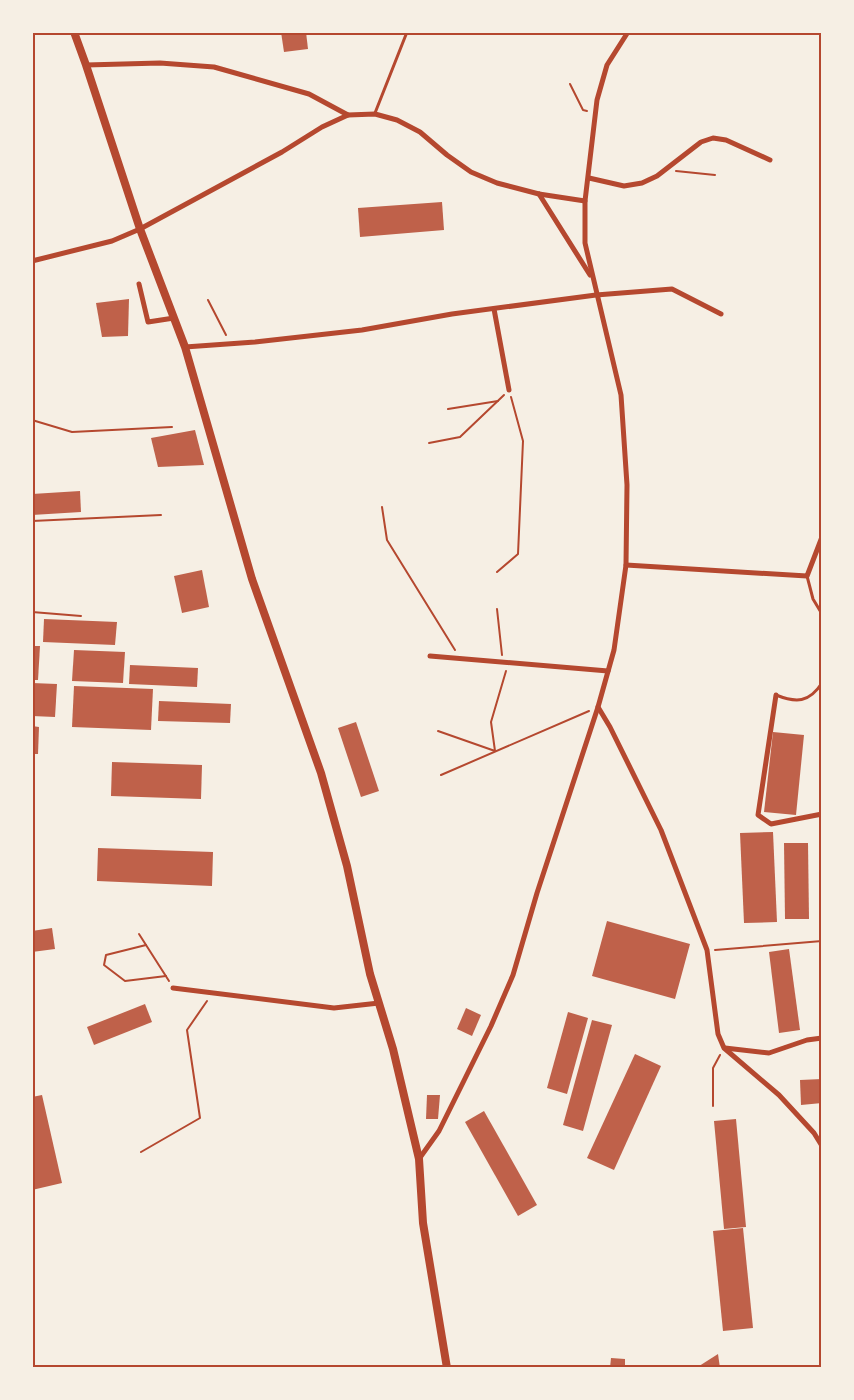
<svg xmlns="http://www.w3.org/2000/svg" width="854" height="1400" viewBox="0 0 854 1400" font-family="'Noto Sans',sans-serif">
	<rect width="100%" height="100%" fill="#f6efe4"/>
	<!-- building -->
	<g fill="#bf614a">
		<path d="M 281,32 L 306,32 L 308,49 L 284,52 Z"/>
		<path d="M 442,202 L 444,230 L 360,237 L 358,208 Z"/>
		<path d="M 129,299 L 128,336 L 102,337 L 96,303 Z"/>
		<path d="M 195,430 L 204,465 L 158,467 L 151,438 Z"/>
		<path d="M 80,491 L 81,512 L 32,515 L 32,494 Z"/>
		<path d="M 202,570 L 209,607 L 182,613 L 174,576 Z"/>
		<path d="M 44,619 L 117,622 L 115,645 L 43,642 Z"/>
		<path d="M 32,646 L 40,646 L 38,680 L 32,680 Z"/>
		<path d="M 74,650 L 125,652 L 123,683 L 72,681 Z"/>
		<path d="M 130,665 L 198,668 L 197,687 L 129,684 Z"/>
		<path d="M 32,683 L 57,684 L 55,717 L 32,716 Z"/>
		<path d="M 74,686 L 153,689 L 151,730 L 72,727 Z"/>
		<path d="M 159,701 L 231,704 L 230,723 L 158,721 Z"/>
		<path d="M 356,722 L 379,791 L 361,797 L 338,728 Z"/>
		<path d="M 32,726 L 39,727 L 38,754 L 32,754 Z"/>
		<path d="M 773,732 L 804,735 L 796,815 L 764,812 Z"/>
		<path d="M 112,762 L 202,765 L 201,799 L 111,796 Z"/>
		<path d="M 773,832 L 777,922 L 744,923 L 740,833 Z"/>
		<path d="M 784,843 L 808,843 L 809,919 L 785,919 Z"/>
		<path d="M 98,848 L 213,852 L 212,886 L 97,881 Z"/>
		<path d="M 607,921 L 690,944 L 675,999 L 592,976 Z"/>
		<path d="M 52,928 L 55,949 L 32,952 L 32,931 Z"/>
		<path d="M 789,949 L 800,1030 L 779,1033 L 769,952 Z"/>
		<path d="M 145,1004 L 152,1022 L 94,1045 L 87,1027 Z"/>
		<path d="M 466,1008 L 481,1015 L 472,1036 L 457,1029 Z"/>
		<path d="M 568,1012 L 588,1018 L 567,1094 L 547,1088 Z"/>
		<path d="M 592,1020 L 612,1025 L 583,1131 L 563,1125 Z"/>
		<path d="M 635,1054 L 661,1066 L 614,1170 L 587,1158 Z"/>
		<path d="M 822,1079 L 822,1103 L 801,1105 L 800,1080 Z"/>
		<path d="M 42,1095 L 62,1183 L 32,1190 L 32,1097 Z"/>
		<path d="M 427,1095 L 440,1095 L 438,1119 L 426,1119 Z"/>
		<path d="M 484,1111 L 537,1205 L 518,1216 L 465,1122 Z"/>
		<path d="M 736,1119 L 746,1227 L 724,1229 L 714,1121 Z"/>
		<path d="M 743,1228 L 753,1328 L 723,1331 L 713,1231 Z"/>
		<path d="M 718,1354 L 720,1368 L 696,1368 Z"/>
		<path d="M 611,1358 L 625,1359 L 625,1368 L 610,1368 Z"/>
	</g>
	<g fill="none" stroke-linecap="round" stroke-linejoin="round">
		<!-- path -->
		<g stroke="#b5482f" stroke-width="2">
			<path d="M 570,84 L 583,110 L 587,111"/>
			<path d="M 676,171 L 715,175"/>
			<path d="M 208,300 L 226,335"/>
			<path d="M 448,409 L 498,401"/>
			<path d="M 32,420 L 72,432 L 172,427"/>
			<path d="M 429,443 L 460,437 L 504,395"/>
			<path d="M 382,507 L 387,540 L 455,650"/>
			<path d="M 32,521 L 161,515"/>
			<path d="M 497,572 L 518,554 L 523,441 L 511,397"/>
			<path d="M 497,609 L 502,655"/>
			<path d="M 32,612 L 81,616"/>
			<path d="M 438,731 L 495,751 L 491,722 L 506,671"/>
			<path d="M 441,775 L 589,711"/>
			<path d="M 139,934 L 169,981"/>
			<path d="M 146,945 L 106,955 L 104,965 L 125,981 L 166,976"/>
			<path d="M 715,950 L 822,941"/>
			<path d="M 713,1106 L 713,1068 L 720,1055"/>
			<path d="M 141,1152 L 200,1118 L 187,1030 L 207,1001"/>
		</g>
		<!-- service -->
		<g stroke="#b5482f" stroke-width="3">
			<path d="M 375,113 L 407,32"/>
			<path d="M 807,576 L 813,599 L 822,614"/>
			<path d="M 776,695 C 796,703 809,703 822,683"/>
		</g>
		<!-- minor -->
		<g stroke="#b5482f" stroke-width="5">
			<path d="M 86,65 L 160,63 L 214,67 L 309,94 L 348,115"/>
			<path d="M 589,178 L 624,186 L 642,183 L 657,176 L 701,142 L 713,138 L 726,140 L 770,160"/>
			<path d="M 539,194 L 590,275"/>
			<path d="M 32,261 L 112,241 L 140,229 L 282,152 L 322,127 L 348,115 L 375,114 L 397,120 L 420,132 L 447,155 L 471,172 L 497,183 L 539,194 L 585,201"/>
			<path d="M 139,284 L 148,322 L 174,318"/>
			<path d="M 494,309 L 509,390"/>
			<path d="M 185,347 L 255,342 L 362,330 L 452,314 L 596,295 L 672,289 L 721,314"/>
			<path d="M 626,565 L 807,576 L 822,537"/>
			<path d="M 430,656 L 608,671"/>
			<path d="M 776,695 L 758,815 L 771,824 L 822,814"/>
			<path d="M 598,707 L 610,727 L 661,830 L 707,950 L 718,1034 L 724,1048 L 779,1095 L 814,1133 L 822,1146"/>
			<path d="M 173,988 L 334,1008 L 379,1003"/>
			<path d="M 725,1048 L 769,1053 L 807,1040 L 822,1038"/>
			<path d="M 419,1159 L 439,1131 L 491,1026 L 513,975 L 537,893 L 598,707 L 614,650 L 626,565 L 627,485 L 621,395 L 585,243 L 585,201 L 597,100 L 607,65 L 628,32"/>
		</g>
		<!-- tertiary -->
		<path stroke="#b5482f" stroke-width="8" d="M 74,32 L 86,65 L 140,229 L 185,347 L 252,579 L 321,773 L 347,866 L 370,974 L 393,1049 L 419,1159 L 423,1223 L 447,1368"/>
	</g>
	<!-- border -->
	<rect width="854" height="1400" fill="none" stroke="#f6efe4" stroke-width="68"/>
	<rect x="34" y="34" width="786" height="1332" fill="none" stroke="#b5482f" stroke-width="2"/>
</svg>
